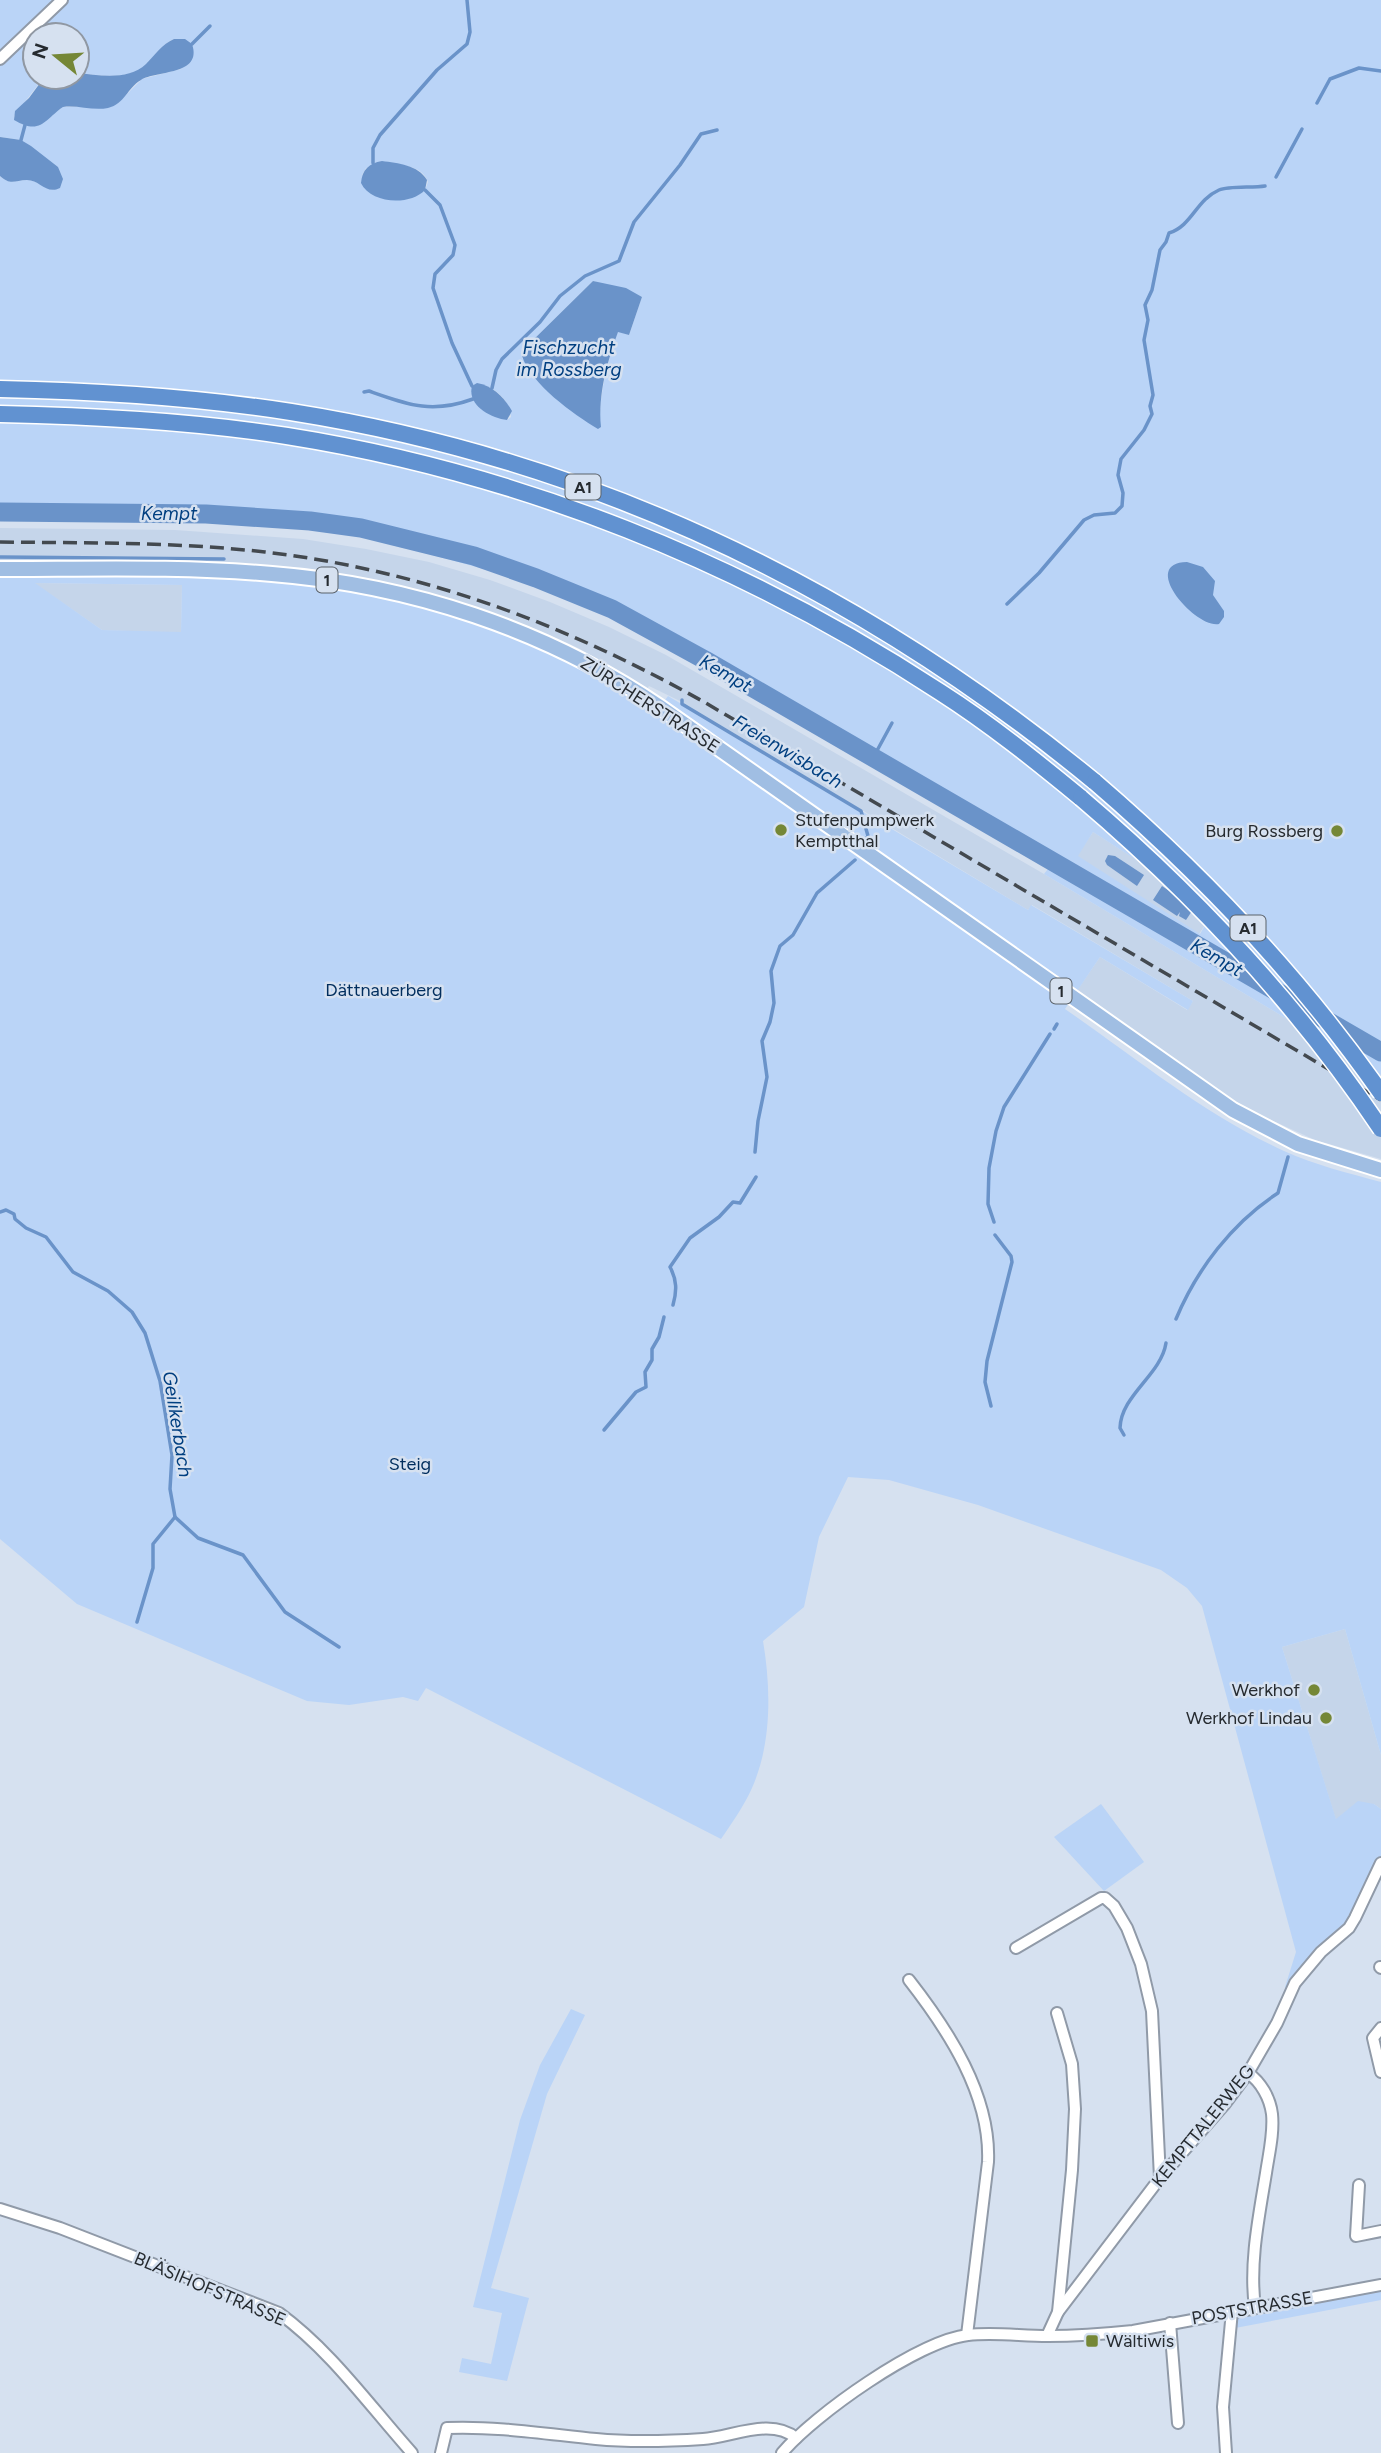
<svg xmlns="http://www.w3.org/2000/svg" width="1381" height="2453" viewBox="0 0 1381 2453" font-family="Figtree,sans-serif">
	<rect width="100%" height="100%" fill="#d6e1f0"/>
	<!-- built -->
	<g fill="#c5d5ea">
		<path d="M 0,528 L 175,530 L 303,539 L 366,549 L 429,562 L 490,580 L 550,602 L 609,627 L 666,655 L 1044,874 L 1381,1075 L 1381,1159 L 1315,1140 L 1269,1119 L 1264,1127 L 1072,998 L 1100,957 L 1187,1010 L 1193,1001 L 1032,905 L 1028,910 L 684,703 L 649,686 L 647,689 L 578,648 L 541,631 L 470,605 L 396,586 L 321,571 L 245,564 L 0,561 Z"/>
		<path d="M 34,583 L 182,585 L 181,633 L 102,630 Z"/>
		<path d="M 1093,832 L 1215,910 L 1199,934 L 1077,856 Z"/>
		<path d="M 1345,1629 L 1381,1755 L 1381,1809 L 1374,1804 L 1336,1820 L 1282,1647 Z"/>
	</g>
	<!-- green -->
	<g fill="#bad4f7" fill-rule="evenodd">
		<path d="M 0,0 L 1381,0 L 1381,1075 L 1044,874 L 1058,856 L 875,763 L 613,617 L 524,580 L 418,551 L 371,525 L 311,515 L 220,508 L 0,508 L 0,176 C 10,185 16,180 27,180 C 36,180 45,188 54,190 L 55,165 L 21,140 L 0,137 ZM 35,35 L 77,35 L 77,73 C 96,75 125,80 142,68 C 154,58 160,45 174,39 L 192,56 L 181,69 L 142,79 L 118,103 L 110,107 L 63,107 C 44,119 41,135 15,120 L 14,116 L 41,81 L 47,77 L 35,77 ZM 398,164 C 410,167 423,168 428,182 L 425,190 L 362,175 L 366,168 ZM 593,281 L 642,297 L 629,335 L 618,331 C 607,364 599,393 600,427 L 598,428 C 566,410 545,386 522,358 L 527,346 ZM 475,384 C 492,384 510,399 511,417 L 507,420 L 481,409 ZM 1093,832 L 1214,910 L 1200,934 L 1078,856 Z"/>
		<path d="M 0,569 L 272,574 L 488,619 L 660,707 L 668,696 L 1028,910 L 1031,905 L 1193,1001 L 1188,1010 L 1100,957 L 1065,1009 C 1136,1058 1205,1115 1284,1151 C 1315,1165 1348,1173 1381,1182 L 1381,1755 L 1345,1629 L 1282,1647 L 1336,1819 L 1358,1801 L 1374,1804 L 1381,1809 L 1381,1863 L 1355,1918 L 1288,1997 L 1285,1987 L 1296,1952 L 1202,1606 L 1187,1588 L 1161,1570 L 978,1505 L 889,1480 L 848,1477 L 819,1537 L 804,1607 L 763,1641 C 771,1688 772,1743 752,1788 C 744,1806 732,1823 721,1839 L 426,1688 L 418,1701 L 403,1697 L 349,1705 L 307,1701 L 77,1604 L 0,1539 ZM 35,583 L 182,585 L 181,632 L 102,630 Z"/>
		<path d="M 1101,1804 L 1144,1862 L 1104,1891 L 1054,1837 Z"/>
		<path d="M 571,2009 L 585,2015 L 547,2094 L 491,2288 L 529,2298 L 507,2381 L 459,2372 L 462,2358 L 491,2364 L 502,2313 L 473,2307 L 520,2120 L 540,2065 Z"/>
		<path d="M 1381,2285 L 1381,2300 L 1230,2329 L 1232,2311 Z"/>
	</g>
	<!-- water -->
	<g fill="#6a93c9">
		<path d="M 174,39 L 185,39 L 192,44 C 203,76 156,70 141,80 C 127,88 125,104 108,108 C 93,111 78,105 63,107 C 45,119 41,136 14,120 L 15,111 L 29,98 L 43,79 L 77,77 L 77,73 C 99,75 128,81 146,64 C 155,55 162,44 174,39 Z"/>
		<path d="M 0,137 L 21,140 L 31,146 L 58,167 L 63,179 L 60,188 C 46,195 40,180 27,180 C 15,180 11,186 0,176 Z"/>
		<path d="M 382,161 C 398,163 418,165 427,180 L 425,190 C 410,206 371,204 361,183 C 362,170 369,163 382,161 Z"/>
		<path d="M 593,281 L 626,288 L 642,297 L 629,335 L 618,332 C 607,363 598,393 601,427 L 598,429 C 573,414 531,384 522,356 L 527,346 Z"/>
		<path d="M 477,383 C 493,386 504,397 512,411 L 507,420 C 490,418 467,405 472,386 Z"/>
		<path d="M 1187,562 L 1203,567 L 1215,581 L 1213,595 L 1224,611 L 1224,617 L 1219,624 C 1196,629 1138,563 1187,562 Z"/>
		<path d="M 1108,855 L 1115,856 L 1144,875 L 1137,886 L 1107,865 L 1105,861 Z"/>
		<path d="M 1162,886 L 1194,908 L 1186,920 L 1179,916 L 1180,912 L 1177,916 L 1153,900 Z"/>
	</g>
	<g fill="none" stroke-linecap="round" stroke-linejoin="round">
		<!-- stream -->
		<g stroke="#6a93c9" stroke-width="3.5">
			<path d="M 192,44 L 210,26"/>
			<path d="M 1317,103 L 1330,79 L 1359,68 L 1381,71"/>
			<path d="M 21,140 L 25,125"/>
			<path d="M 373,163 L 373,148 L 380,135 L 437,70 L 467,44 L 470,32 L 467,0"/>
			<path d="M 1276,177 L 1302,129"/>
			<path d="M 425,190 L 440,205 L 455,245 L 453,255 L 435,274 L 433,288 L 452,343 L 472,386"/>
			<path d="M 492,388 L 496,370 L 502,359 L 540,322 L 560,296 L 585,276 L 619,261 L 634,222 L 680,165 L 701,134 L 717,130"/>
			<path d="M 364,392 L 369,391 C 409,405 432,414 473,399"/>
			<path d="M 0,557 L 224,559"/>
			<path d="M 1007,604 L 1039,573 L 1084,520 L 1094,515 L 1115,513 L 1122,506 L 1123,493 L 1118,475 L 1121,459 L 1144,430 L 1152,414 L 1150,406 L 1153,395 L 1144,340 L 1148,320 L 1145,305 L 1152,290 L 1160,250 L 1166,242 L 1169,233 C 1192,226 1196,200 1219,190 C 1229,186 1253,188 1265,186"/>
			<path d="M 700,669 L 705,660"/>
			<path d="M 682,700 L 682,704 L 861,811 L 868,836 L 866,839"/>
			<path d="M 873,758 L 892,723"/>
			<path d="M 1054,1029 L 1057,1024"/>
			<path d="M 755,1152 L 758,1121 L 767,1077 L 762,1041 L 770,1022 L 774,1003 L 771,971 L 780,946 L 793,935 L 817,893 L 855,860"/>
			<path d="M 0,1212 L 6,1210 L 14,1214 L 15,1219 L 26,1228 L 46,1237 L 73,1272 L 108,1291 L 132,1312 L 145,1333 L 160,1381 L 172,1455 L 170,1489 L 175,1517 L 153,1544 L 153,1568 L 137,1622"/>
			<path d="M 994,1222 L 988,1204 L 989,1168 L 996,1131 L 1004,1107 L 1050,1034"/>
			<path d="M 673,1305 C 677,1291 677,1280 670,1267 L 690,1238 L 719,1217 L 733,1202 L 740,1203 L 756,1177"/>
			<path d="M 1176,1319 C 1197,1269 1232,1223 1278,1193 L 1288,1157"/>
			<path d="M 991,1406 L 985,1382 L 987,1361 L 1012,1262 L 1011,1256 L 995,1235"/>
			<path d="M 604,1430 L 636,1392 L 646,1387 L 645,1372 L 652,1360 L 652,1349 L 659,1337 L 664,1317"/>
			<path d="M 1124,1435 L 1120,1428 C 1121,1395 1161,1375 1166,1343"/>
			<path d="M 175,1517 L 198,1538 L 243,1555 L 285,1612 L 339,1647"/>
		</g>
		<!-- river -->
		<path stroke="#6a93c9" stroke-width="19" d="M 0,512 L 206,514 L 310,521 L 361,528 L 474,556 L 536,578 L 612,609 L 705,660 L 1381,1052"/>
		<!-- minor casing -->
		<g stroke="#909aa8" stroke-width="14">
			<g id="minor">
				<path d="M 0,59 L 62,0"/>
				<path d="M 1016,1948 L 1101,1898 L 1105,1898 L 1114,1906 L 1127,1928 L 1141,1964 L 1152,2011 L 1160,2178"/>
				<path d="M 1380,1967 L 1381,1968"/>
				<path d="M 909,1980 C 948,2030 991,2095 988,2162 L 967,2335"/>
				<path d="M 1381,2028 L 1373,2038 L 1381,2072"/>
				<path d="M 1248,2073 C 1261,2082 1270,2098 1272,2114 C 1274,2133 1269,2153 1266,2173 C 1259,2216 1249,2264 1255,2307"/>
				<path d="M 1359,2185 L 1356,2236 L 1381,2231"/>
				<path d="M 0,2209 L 60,2228 L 279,2313 C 331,2351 369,2405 412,2453"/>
				<path d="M 1058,2312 L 1160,2178 L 1224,2105 L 1248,2073 L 1277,2023 L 1295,1983 L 1321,1952 L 1349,1928 L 1355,1918 L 1381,1863"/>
				<path d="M 1170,2323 L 1178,2423"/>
				<path d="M 1047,2336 L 1058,2312 L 1072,2170 L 1075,2109 L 1072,2064 L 1057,2013"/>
				<path d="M 441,2453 L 447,2428 C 497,2426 546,2434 596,2439 C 627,2442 672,2441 703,2439 C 732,2437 771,2417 796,2438"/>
				<path d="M 782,2453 C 814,2415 918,2341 968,2335 C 994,2332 1021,2336 1048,2336 C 1076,2336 1104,2334 1133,2331 L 1381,2285"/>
				<path d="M 1226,2453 L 1223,2407 L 1232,2311"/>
			</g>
		</g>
		<!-- major casing -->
		<g stroke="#fff" stroke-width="18">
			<path id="major" d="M 0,569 C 90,569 182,566 272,574 C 410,585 545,629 660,707 L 1233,1110 L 1298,1144 L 1381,1170"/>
		</g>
		<!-- highway casing -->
		<g stroke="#fff" stroke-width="19">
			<g id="highway">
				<path d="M 0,389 C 98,391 195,397 291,412 C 594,460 859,588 1095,782"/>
				<path d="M 0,414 C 96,416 192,421 287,436 C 520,473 743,563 940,692 C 990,724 1036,761 1081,798"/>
			</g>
		</g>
		<!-- minor -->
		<use href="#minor" stroke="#fff" stroke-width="10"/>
		<!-- major -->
		<use href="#major" stroke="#a0bee3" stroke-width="14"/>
		<!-- highway -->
		<use href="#highway" stroke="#6192d1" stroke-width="16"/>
		<!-- rail -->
		<path stroke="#43494f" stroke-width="3.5" stroke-dasharray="14 7" stroke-linecap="butt" d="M 0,542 C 88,543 177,542 265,552 C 421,570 567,625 704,702 L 1381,1100"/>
		<!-- highway-bridge casing -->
		<g stroke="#fff" stroke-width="19" stroke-linecap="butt">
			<g id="highway-bridge">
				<path d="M 1095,782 C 1202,874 1300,977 1381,1093"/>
				<path d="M 1081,798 C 1195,895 1298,1005 1381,1129"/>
			</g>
		</g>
		<!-- highway-bridge -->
		<use href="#highway-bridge" stroke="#6192d1" stroke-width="16"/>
	</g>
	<!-- markers -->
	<g fill="#758736" stroke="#d6e1f0" stroke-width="2.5">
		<circle cx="781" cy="830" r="7"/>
		<circle cx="1337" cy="831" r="7"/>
		<circle cx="1314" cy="1690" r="7"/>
		<circle cx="1326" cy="1718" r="7"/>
		<rect x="1085" y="2334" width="14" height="14" rx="3.5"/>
	</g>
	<g text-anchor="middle" stroke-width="5" stroke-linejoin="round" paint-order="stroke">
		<!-- shield labels -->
		<g fill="#d6e1f0" stroke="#5b626a" stroke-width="2">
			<rect x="565.5" y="474.5" width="35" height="25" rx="5"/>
			<rect x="316.5" y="567.5" width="21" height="25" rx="5"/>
			<rect x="1230.5" y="915.5" width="35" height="25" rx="5"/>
			<rect x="1050.5" y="978.5" width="21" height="25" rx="5"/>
		</g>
		<g font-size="16" font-weight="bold" fill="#262b30">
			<text x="583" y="493">A1</text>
			<text x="327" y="586">1</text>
			<text x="1248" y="934">A1</text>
			<text x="1061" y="997">1</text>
		</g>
		<!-- street labels -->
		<g font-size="18" fill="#262b30" stroke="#d6e1f0">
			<text transform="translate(650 705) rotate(33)" y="6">ZÜRCHERSTRASSE</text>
			<text transform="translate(1203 2126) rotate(-51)" y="6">KEMPTTALERWEG</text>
			<text transform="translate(210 2289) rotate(23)" y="6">BLÄSIHOFSTRASSE</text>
			<text transform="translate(1252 2308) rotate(-10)" y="6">POSTSTRASSE</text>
		</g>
		<!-- poi labels -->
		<g font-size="18" fill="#262b30" stroke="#d6e1f0" text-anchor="end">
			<text x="795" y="826" text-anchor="start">Stufenpumpwerk<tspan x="795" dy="21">Kemptthal</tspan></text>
			<text x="1323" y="837">Burg Rossberg</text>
			<text x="1300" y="1696">Werkhof</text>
			<text x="1312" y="1724">Werkhof Lindau</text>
			<text x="1106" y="2347" text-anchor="start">Wältiwis</text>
		</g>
		<!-- park labels -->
		<g font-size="18" fill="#012e5e" stroke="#d6e1f0">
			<text x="384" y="996">Dättnauerberg</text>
			<text x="410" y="1470">Steig</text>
		</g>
		<!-- water labels -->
		<g font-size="19" font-style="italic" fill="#003f80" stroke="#d6e1f0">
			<text x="569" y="354">Fischzucht<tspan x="569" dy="22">im Rossberg</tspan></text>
			<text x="169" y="520">Kempt</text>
			<text transform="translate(726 673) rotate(30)" y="7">Kempt</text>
			<text transform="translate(788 751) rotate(31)" y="7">Freienwisbach</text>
			<text transform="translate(1217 957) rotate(30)" y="7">Kempt</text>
			<text transform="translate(178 1424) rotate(81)" y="7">Geilikerbach</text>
		</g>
	</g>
	<!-- north arrow -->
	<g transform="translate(56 56) rotate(288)"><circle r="33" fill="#d6e1f0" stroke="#9098a3" stroke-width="2"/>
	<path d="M0-5L12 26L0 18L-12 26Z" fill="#758736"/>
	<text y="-10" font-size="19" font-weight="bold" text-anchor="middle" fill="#262b30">N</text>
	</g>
</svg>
